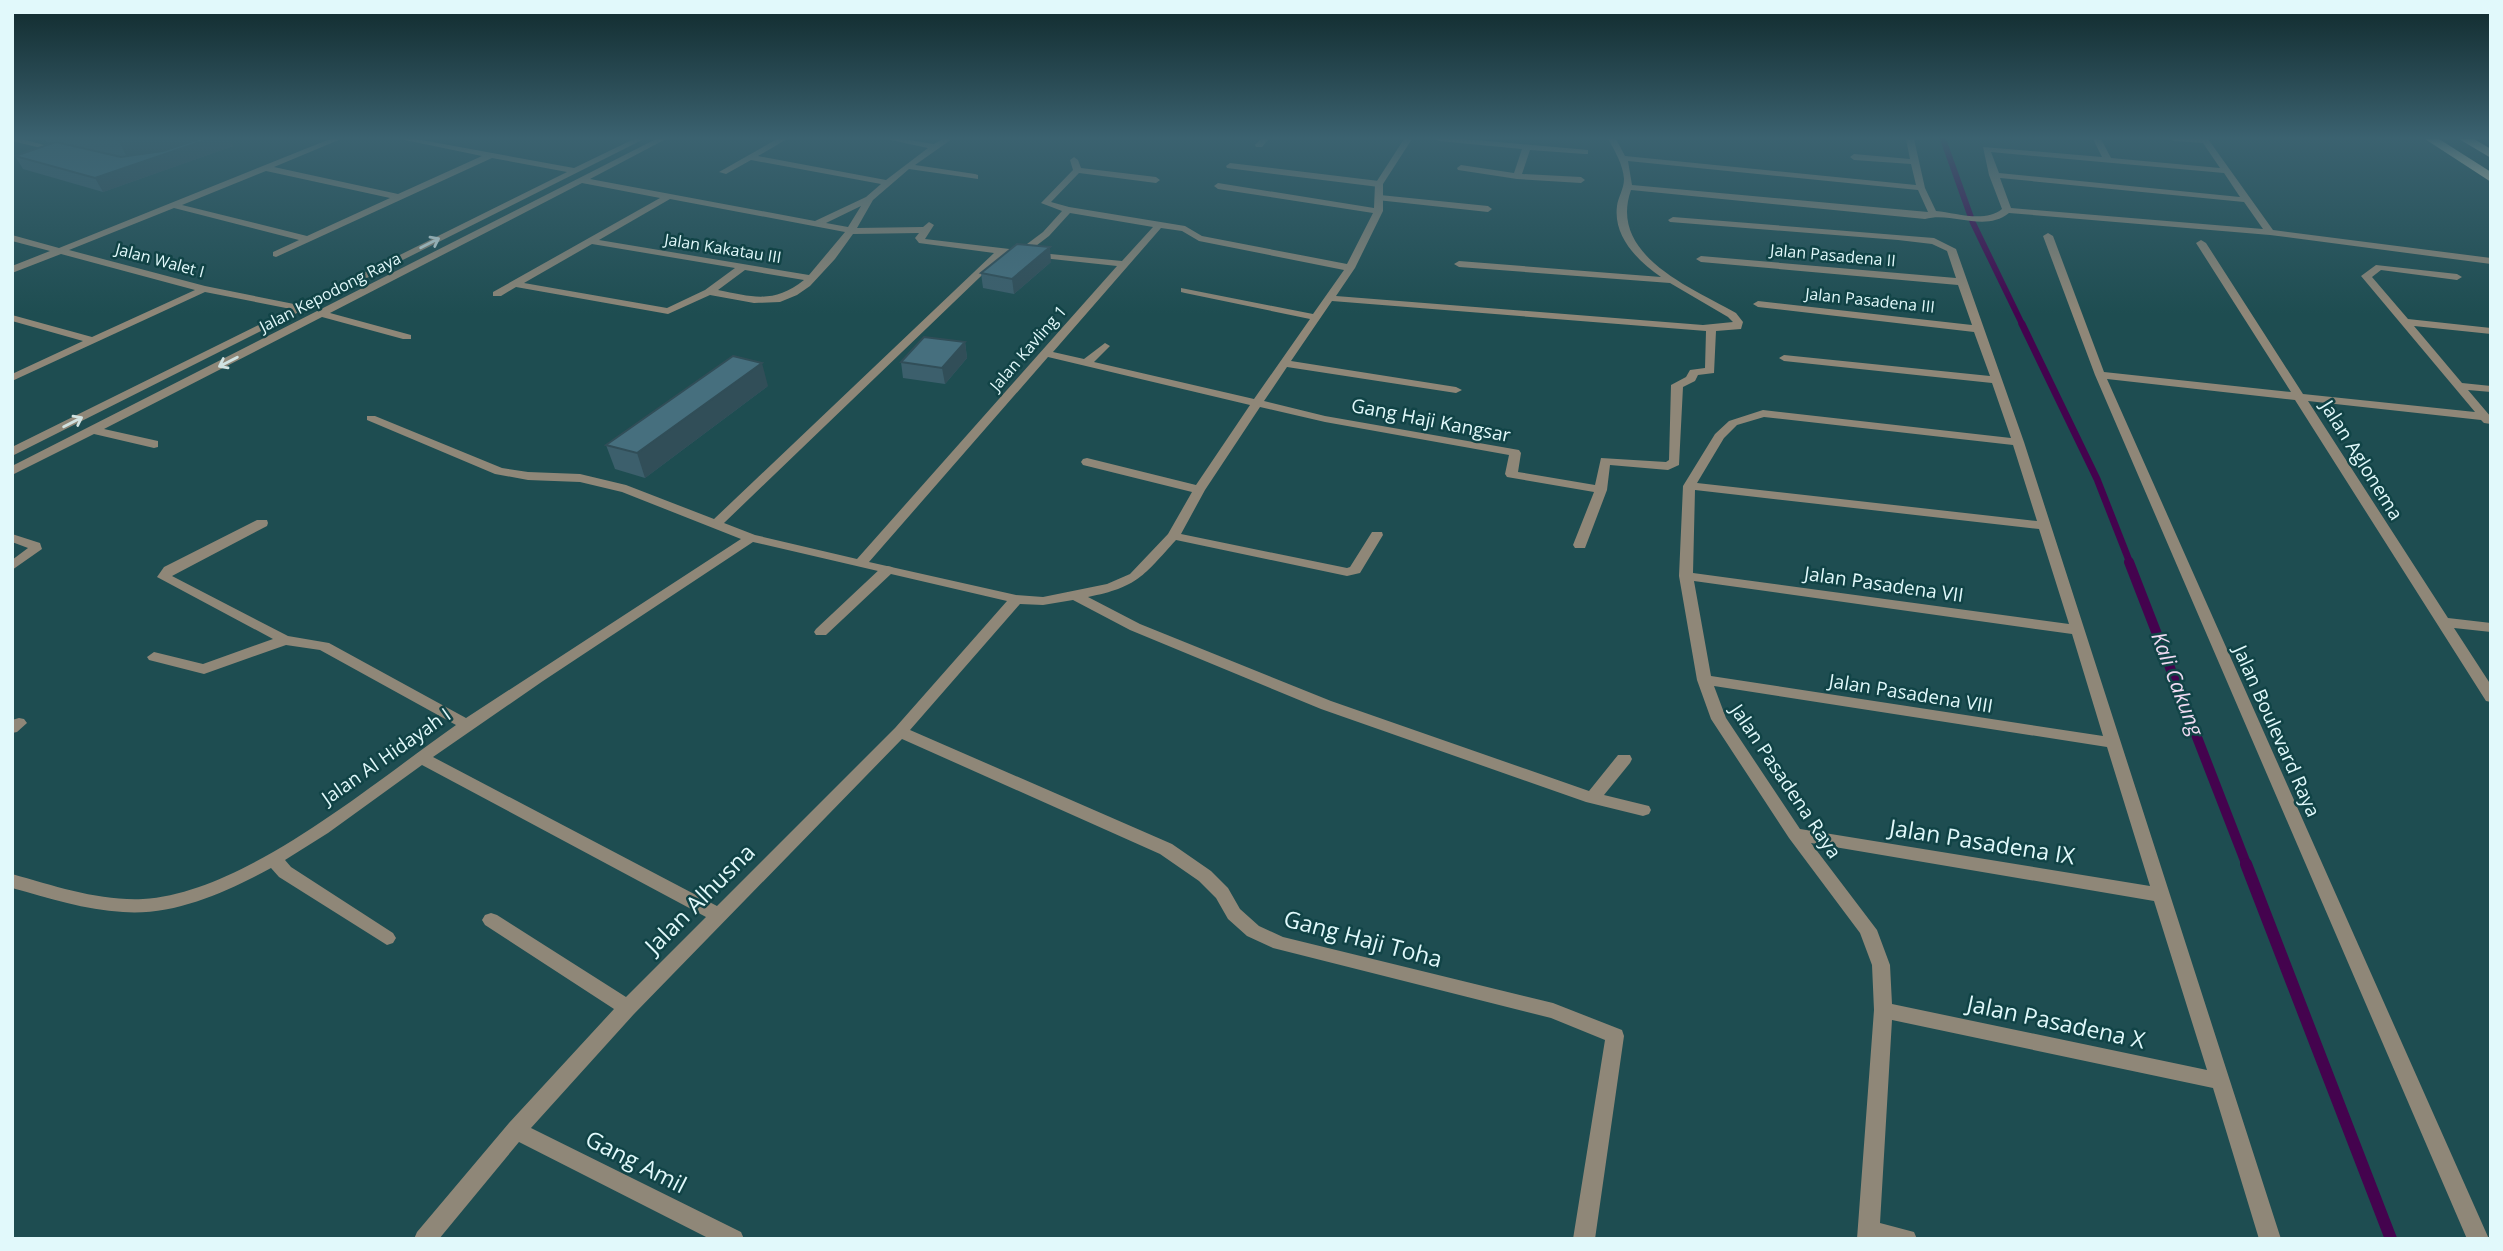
<svg xmlns="http://www.w3.org/2000/svg" width="2503" height="1251" viewBox="0 0 2503 1251" font-family="'Open Sans',sans-serif">
	<rect width="100%" height="100%" fill="#1e4d51"/>
	<g fill="none" stroke-linecap="round" stroke-linejoin="round">
		<!-- stream-far3 -->
		<path stroke="#44034e" stroke-width="6" d="M 1943,139 L 1973,223 L 2023,326"/>
		<!-- stream-far2 -->
		<path stroke="#44034e" stroke-width="7" d="M 2022,324 L 2097,479 L 2130,563"/>
		<!-- stream-far1 -->
		<path stroke="#44034e" stroke-width="10" d="M 2129,562 L 2247,866"/>
		<!-- stream -->
		<path stroke="#44034e" stroke-width="12" d="M 2246,864 L 2391,1239"/>
		<!-- service -->
		<g fill="#8f8778" fill-rule="evenodd">
			<path d="M 1230,163 L 1379,181 L 1383,184 L 1379,187 L 1227,168 L 1226,166 Z"/>
			<path d="M 1380,195 L 1488,206 L 1492,209 L 1488,212 L 1377,200 L 1377,196 Z"/>
			<path d="M 887,566 L 892,567 L 894,570 L 892,573 L 826,635 L 816,635 L 814,632 L 816,629 L 882,567 Z"/>
		</g>
		<!-- minor -->
		<g fill="#8f8778" fill-rule="evenodd">
			<path d="M 12,139 L 22,139 L 66,151 L 62,153 L 12,141 Z"/>
			<path d="M 330,139 L 341,139 L 274,167 L 398,194 L 482,156 L 400,139 L 416,139 L 574,168 L 634,139 L 644,139 L 12,456 L 12,447 L 291,309 L 205,292 L 12,381 L 12,374 L 83,341 L 12,321 L 12,315 L 92,337 L 195,290 L 61,254 L 12,273 L 12,266 L 50,251 L 12,241 L 12,235 L 59,248 ZM 492,158 L 567,172 L 299,305 L 205,286 L 69,250 L 174,208 L 299,240 L 273,252 L 273,256 L 276,257 ZM 266,171 L 390,198 L 307,236 L 182,205 Z"/>
			<path d="M 656,139 L 666,139 L 590,179 L 815,221 L 866,197 L 881,184 L 751,160 L 726,174 L 719,172 L 777,139 L 787,139 L 758,156 L 886,180 L 928,148 L 886,139 L 903,139 L 934,144 L 943,139 L 952,139 L 915,165 L 975,174 L 978,175 L 978,179 L 909,169 L 873,200 L 857,228 L 923,227 L 929,222 L 934,225 L 925,239 L 1019,250 L 1043,232 L 1062,211 L 1041,203 L 1073,170 L 1070,160 L 1074,157 L 1078,160 L 1081,168 L 1156,177 L 1160,180 L 1156,183 L 1079,173 L 1051,202 L 1069,207 L 1185,226 L 1202,236 L 1347,264 L 1373,213 L 1218,189 L 1214,186 L 1218,183 L 1374,208 L 1375,184 L 1404,139 L 1412,139 L 1383,184 L 1383,211 L 1355,268 L 1336,296 L 1703,325 L 1733,322 L 1728,317 L 1670,283 L 1459,267 L 1454,264 L 1459,261 L 1661,277 C 1638,261 1613,237 1617,206 C 1618,197 1624,189 1624,179 C 1623,165 1615,151 1608,139 L 1616,139 L 1625,156 L 1916,185 L 1911,164 L 1854,160 L 1850,157 L 1854,154 L 1910,159 L 1906,139 L 1914,139 L 1925,188 L 1936,211 C 1956,213 1985,223 2002,209 L 1989,175 L 1983,147 L 2102,157 L 2093,139 L 2101,139 L 2111,158 L 2220,168 L 2203,143 L 2173,141 L 2169,139 L 2208,139 L 2273,230 L 2491,258 L 2491,264 L 2270,235 L 2009,213 C 1984,233 1952,211 1925,219 L 1631,190 C 1608,255 1690,287 1736,313 L 1743,322 L 1741,329 L 1716,331 L 1714,373 L 1698,375 L 1695,381 L 1683,387 L 1679,465 L 1668,470 L 1610,465 L 1607,490 L 1585,548 L 1575,548 L 1573,545 L 1594,492 L 1507,477 L 1505,474 L 1509,455 L 1325,422 L 1260,407 L 1205,490 L 1181,534 L 1347,568 L 1350,567 L 1372,532 L 1382,532 L 1383,535 L 1360,573 L 1347,576 L 1176,540 C 1143,576 1138,587 1088,597 L 1140,624 L 1331,701 L 1589,791 L 1618,755 L 1630,755 L 1632,759 L 1630,763 L 1604,795 L 1649,806 L 1651,810 L 1649,814 L 1643,816 L 1586,802 L 1321,709 L 1130,630 L 1073,600 L 1043,605 L 1020,604 L 910,730 L 1172,844 L 1211,871 L 1228,888 L 1240,909 L 1259,926 L 1283,937 L 1553,1003 L 1622,1030 L 1624,1036 L 1595,1239 L 1573,1239 L 1605,1040 L 1551,1018 L 1273,948 L 1247,936 L 1228,919 L 1216,898 L 1199,881 L 1160,854 L 902,739 L 634,1014 L 531,1128 L 741,1232 L 744,1239 L 710,1239 L 519,1142 L 439,1239 L 414,1239 L 417,1232 L 509,1123 L 614,1009 L 485,925 L 482,920 L 485,915 L 491,913 L 497,915 L 626,997 L 706,917 L 422,765 L 328,833 L 285,860 L 291,867 L 393,933 L 396,938 L 393,943 L 387,945 L 279,877 L 271,868 C 227,892 174,916 123,912 C 85,910 49,898 12,888 L 12,874 C 55,886 98,901 143,899 C 245,893 373,783 456,725 L 320,650 L 286,645 L 204,674 L 149,660 L 147,657 L 154,652 L 203,664 L 273,639 L 157,577 L 164,567 L 257,520 L 267,520 L 268,523 L 267,526 L 172,576 L 288,636 L 329,643 L 466,718 L 741,539 L 622,492 L 580,482 L 528,480 L 495,474 L 367,420 L 367,416 L 375,416 L 502,468 L 528,472 L 580,474 L 626,485 L 714,519 L 994,253 L 919,243 L 915,238 L 919,233 L 853,234 L 835,259 L 810,286 L 797,295 L 780,302 L 754,303 L 710,295 L 668,314 L 516,287 L 501,296 L 493,296 L 493,292 L 660,198 L 582,183 L 330,313 L 411,335 L 411,339 L 403,339 L 322,317 L 104,429 L 158,441 L 158,447 L 154,448 L 94,434 L 12,475 L 12,466 ZM 1991,152 L 2224,173 L 2240,197 L 1999,173 ZM 1628,161 L 1918,190 L 1928,212 L 1632,185 ZM 2000,178 L 2244,202 L 2263,229 L 2011,208 ZM 670,199 L 845,232 L 809,275 L 599,240 ZM 861,206 L 848,227 L 826,223 ZM 1070,213 L 1153,227 L 1122,261 L 1030,252 L 1030,256 L 1033,257 L 1117,266 L 857,559 L 755,535 L 724,523 L 1004,254 L 1024,255 L 1049,236 ZM 1161,228 L 1182,231 L 1199,241 L 1344,270 L 1313,314 L 1181,288 L 1181,292 L 1185,293 L 1310,319 L 1254,399 L 1094,362 L 1110,346 L 1105,343 L 1084,359 L 1053,352 ZM 592,244 L 735,268 L 705,290 L 667,308 L 524,283 ZM 745,270 L 804,280 C 774,304 753,297 718,290 ZM 1332,301 L 1706,331 L 1705,368 L 1690,370 L 1686,377 L 1671,385 L 1669,460 L 1666,462 L 1601,458 L 1595,485 L 1518,472 L 1521,453 L 1519,450 L 1325,416 L 1264,401 L 1287,367 L 1456,393 L 1462,390 L 1456,387 L 1291,361 ZM 1048,357 L 1250,405 L 1196,485 L 1087,458 L 1083,459 L 1081,462 L 1083,465 L 1192,492 L 1168,534 L 1130,574 L 1107,584 L 1043,597 L 1016,595 L 869,562 ZM 753,542 L 1007,601 L 895,728 L 717,906 L 433,757 L 543,681 Z"/>
			<path d="M 1261,139 L 1269,139 L 1262,147 L 1256,147 L 1255,145 Z"/>
			<path d="M 1435,139 L 1465,139 L 1588,150 L 1588,154 L 1585,154 L 1530,150 L 1522,174 L 1581,177 L 1585,180 L 1581,183 L 1517,179 L 1458,170 L 1457,168 L 1461,165 L 1514,173 L 1522,149 L 1439,141 Z"/>
			<path d="M 1673,217 L 1934,238 L 1956,249 L 2024,442 L 2281,1239 L 2259,1239 L 2213,1088 L 1892,1020 L 1880,1223 L 1914,1232 L 1917,1239 L 1857,1239 L 1874,1010 L 1872,965 L 1860,933 L 1789,838 L 1711,719 L 1697,680 L 1679,576 L 1683,486 L 1715,434 L 1729,421 L 1763,410 L 2011,438 L 1992,383 L 1784,361 L 1779,358 L 1784,355 L 1990,376 L 1974,332 L 1758,307 L 1753,304 L 1758,301 L 1972,325 L 1958,285 L 1701,262 L 1696,259 L 1701,256 L 1956,278 L 1947,251 L 1932,244 L 1898,240 L 1670,222 L 1668,220 ZM 1764,417 L 2013,445 L 2037,521 L 1697,483 L 1724,438 L 1737,425 ZM 1695,490 L 2039,529 L 2069,624 L 1693,573 ZM 1694,581 L 2072,634 L 2103,736 L 1711,676 ZM 1714,686 L 2107,747 L 2150,886 L 1800,829 L 1726,718 ZM 1811,843 L 2154,901 L 2207,1070 L 1892,1004 L 1890,965 L 1877,930 Z"/>
			<path d="M 2048,233 L 2053,236 L 2104,372 L 2291,392 L 2196,243 L 2201,240 L 2206,243 L 2303,394 L 2475,412 L 2361,276 L 2376,265 L 2457,274 L 2462,277 L 2457,280 L 2381,270 L 2372,277 L 2408,319 L 2491,328 L 2491,334 L 2414,326 L 2462,383 L 2491,386 L 2491,392 L 2468,390 L 2491,417 L 2491,424 L 2484,423 L 2481,420 L 2308,401 L 2448,618 L 2491,623 L 2491,632 L 2454,628 L 2491,685 L 2491,702 L 2486,701 L 2295,400 L 2107,379 L 2489,1239 L 2467,1239 L 2095,375 L 2043,236 Z"/>
			<path d="M 12,534 L 40,543 L 42,549 L 12,570 L 12,560 L 28,548 L 12,542 Z"/>
			<path d="M 19,718 L 24,719 L 27,723 L 17,732 L 12,733 L 12,720 Z"/>
		</g>
		<!-- motorway -->
		<g fill="#f4dfbc" fill-rule="evenodd">
			<path d="M 2425,139 L 2439,139 L 2491,172 L 2491,182 Z"/>
			<path d="M 2459,139 L 2474,139 L 2491,149 L 2491,158 Z"/>
		</g>
	</g>
	<!-- wall -->
	<g fill="#3c5f6c">
		<path d="M 38,139 L 229,139 L 233,146 L 103,192 L 23,169 L 15,156 L 54,143 Z"/>
		<path d="M 1051,262 L 1014,294 L 983,288 L 981,273 Z"/>
		<path d="M 965,342 L 967,358 L 945,384 L 903,378 L 901,362 Z"/>
		<path d="M 768,386 L 645,478 L 615,469 L 606,445 Z"/>
	</g>
	<!-- shaded-wall -->
	<g fill="#314e58">
		<path d="M 124,139 L 229,139 L 233,146 L 103,192 L 95,178 L 128,159 L 118,140 Z"/>
		<path d="M 1050,247 L 1051,262 L 1014,294 L 1012,279 Z"/>
		<path d="M 965,342 L 967,358 L 945,384 L 942,368 Z"/>
		<path d="M 762,363 L 768,386 L 645,478 L 637,453 Z"/>
	</g>
	<!-- building -->
	<g fill="#466f7e" stroke="#314e58" stroke-width="2">
		<path d="M 199,139 L 209,139 L 95,178 L 15,156 L 56,142 L 121,157 L 163,151 Z"/>
		<path d="M 1017,244 L 1050,247 L 1012,279 L 981,273 Z"/>
		<path d="M 924,337 L 965,342 L 942,368 L 901,362 Z"/>
		<path d="M 733,356 L 762,363 L 637,453 L 606,445 Z"/>
	</g>
	<!-- one-way arrows -->
	<defs><path id="oneway-shaft" d="M-6 0H5M1.5-3L5.5 0L1.5 3" fill="none" stroke-width="1.6" stroke-linecap="round" stroke-linejoin="round" transform="scale(1.75)"/></defs>
	<g stroke="#d1e2e1">
		<use href="#oneway-shaft" transform="translate(430 243) rotate(-27)"/>
		<use href="#oneway-shaft" transform="translate(228 362) rotate(153)"/>
		<use href="#oneway-shaft" transform="translate(73 422) rotate(-27)"/>
	</g>
	<!-- sky -->
	<linearGradient id="sky" x2="0" y2="1"><stop stop-color="#102a2d"/><stop offset="0.44" stop-color="#3b6270"/><stop offset="1" stop-color="#3b6270" stop-opacity="0"/></linearGradient>
	<rect width="2503" height="314" fill="url(#sky)"/>
	<g text-anchor="middle" stroke-width="5" stroke-linejoin="round" paint-order="stroke">
		<!-- far-street labels -->
		<g font-size="16" fill="#e1f9fb" stroke="#114346">
			<text transform="translate(723 248) rotate(9)" y="6">Jalan Kakatau III</text>
			<text transform="translate(1833 255) rotate(5)" y="6">Jalan Pasadena II</text>
			<text transform="translate(160 260) rotate(15)" y="6">Jalan Walet I</text>
			<text transform="translate(330 292) rotate(-27)" y="6">Jalan Kepodong Raya</text>
			<text transform="translate(1870 300) rotate(6)" y="6">Jalan Pasadena III</text>
			<text transform="translate(1028 348) rotate(-49)" y="6">Jalan Kavling 1</text>
		</g>
		<!-- street labels -->
		<g font-size="19" fill="#e1f9fb" stroke="#114346">
			<text transform="translate(1431 420) rotate(11)" y="7">Gang Haji Kangsar</text>
			<text transform="translate(2362 460) rotate(58)" y="7">Jalan Aglonema</text>
			<text transform="translate(1884 584) rotate(8)" y="7">Jalan Pasadena VII</text>
			<text transform="translate(1911 693) rotate(9)" y="7">Jalan Pasadena VIII</text>
			<text transform="translate(2277 731) rotate(66)" y="7">Jalan Boulevard Raya</text>
			<text transform="translate(386 756) rotate(-35)" y="7">Jalan Al Hidayah I</text>
			<text transform="translate(1786 781) rotate(56)" y="7">Jalan Pasadena Raya</text>
		</g>
		<!-- water labels -->
		<g font-size="21" font-style="italic" fill="#efdbf2" stroke="#114346">
			<text transform="translate(2177 684) rotate(69)" y="7">Kali Cakung</text>
		</g>
		<!-- near-street labels -->
		<g font-size="23" fill="#e1f9fb" stroke="#114346">
			<text transform="translate(1982 842) rotate(9)" y="8">Jalan Pasadena IX</text>
			<text transform="translate(700 899) rotate(-45)" y="8">Jalan Alhusna</text>
			<text transform="translate(1363 939) rotate(15)" y="8">Gang Haji Toha</text>
			<text transform="translate(2056 1022) rotate(12)" y="8">Jalan Pasadena X</text>
			<text transform="translate(636 1162) rotate(27)" y="8">Gang Amil</text>
		</g>
	</g>
	<!-- border -->
	<rect width="2503" height="1251" fill="none" stroke="#e1f9fb" stroke-width="28"/>
</svg>
